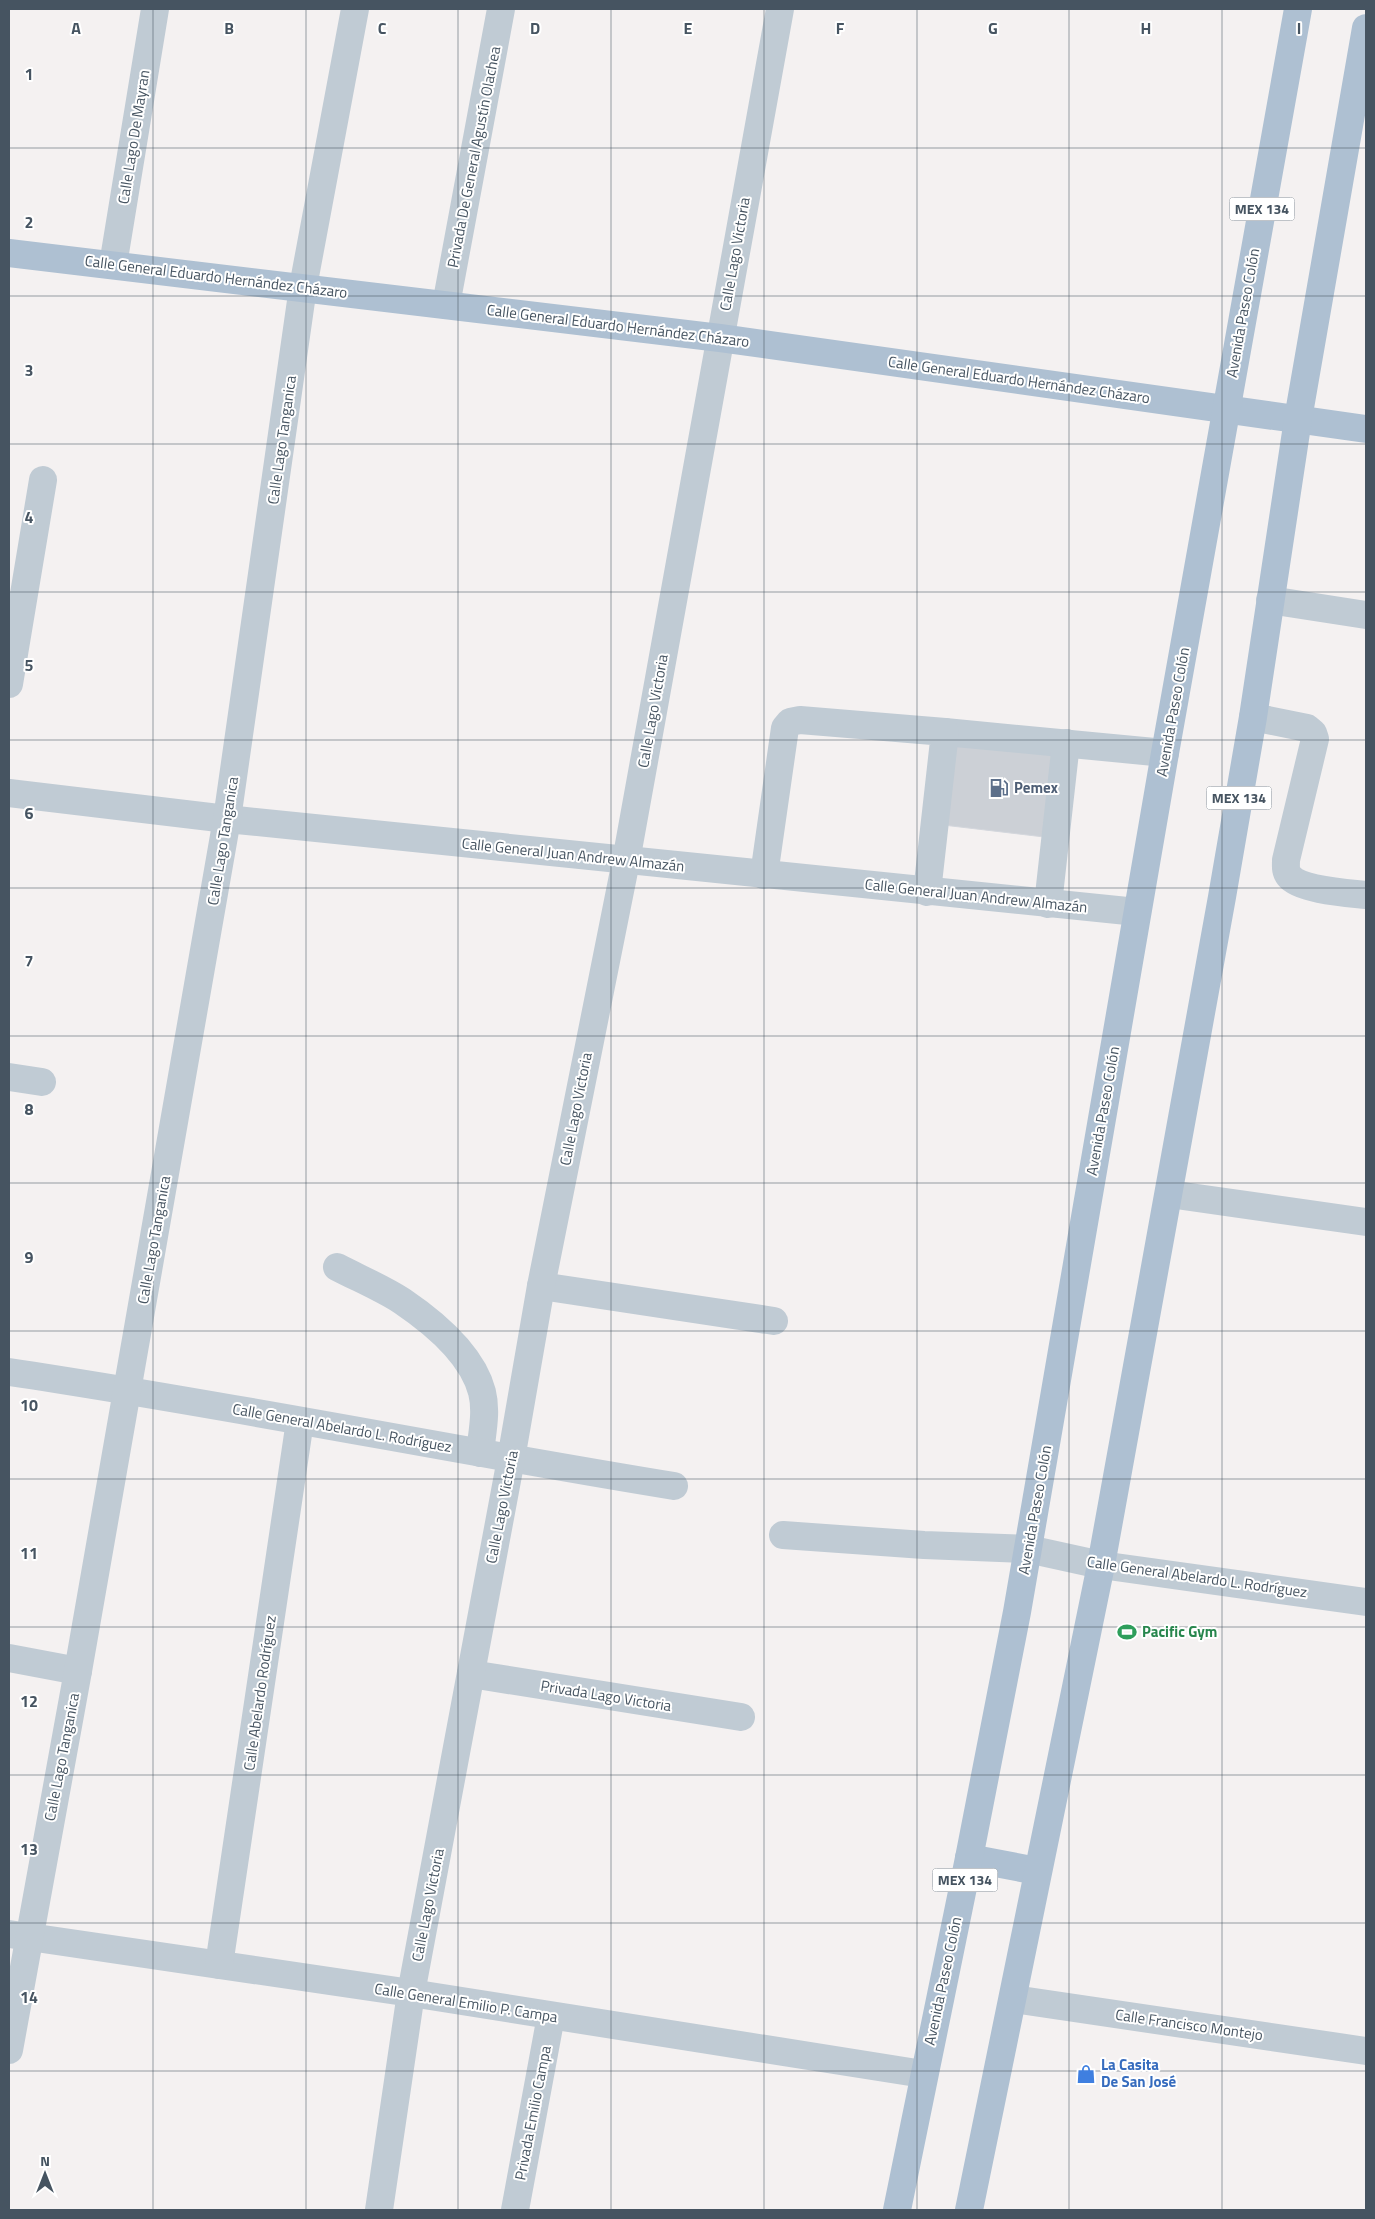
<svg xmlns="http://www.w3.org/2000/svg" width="1375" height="2219" viewBox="0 0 1375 2219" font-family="'Titillium Web',sans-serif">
	<defs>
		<filter id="shadow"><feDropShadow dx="4.5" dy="-4.5" stdDeviation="0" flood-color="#0004"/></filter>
	</defs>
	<rect width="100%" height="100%" fill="#f4f1f1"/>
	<!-- building -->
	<path fill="#ccd0d6" stroke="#d4d7dd" filter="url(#shadow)" d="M 953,739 L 1054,751 L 1044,837 L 943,825 Z"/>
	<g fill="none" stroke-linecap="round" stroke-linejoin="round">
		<!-- minor -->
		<g stroke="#c0cbd4" stroke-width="28">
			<path d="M 113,265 L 155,9"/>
			<path d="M 446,305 L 501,9"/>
			<path d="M 1270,600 L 1366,615"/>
			<path d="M 9,684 L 43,480"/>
			<path d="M 1253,717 L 1307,728 L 1313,733 L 1315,739 L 1286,860 C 1286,866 1285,871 1289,876 C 1300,890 1348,893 1366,895"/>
			<path d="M 945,732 L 1165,753"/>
			<path d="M 9,793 L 227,819 L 1137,912"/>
			<path d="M 764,875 L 785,728 L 790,722 L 800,720 L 945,732 L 927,892"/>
			<path d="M 1048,904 L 1066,743"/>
			<path d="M 9,1077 L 42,1082"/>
			<path d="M 1169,1194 L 1366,1222"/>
			<path d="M 337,1267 C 358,1278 382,1288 402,1301 C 433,1322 472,1354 482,1392 C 487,1412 482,1433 480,1453"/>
			<path d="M 541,1286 L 774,1321"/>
			<path d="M 9,1372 C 231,1405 452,1450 674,1486"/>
			<path d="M 783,1535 L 924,1545 L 1028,1549 L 1101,1565 L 1366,1602"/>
			<path d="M 9,1658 L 78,1671"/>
			<path d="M 471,1674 L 741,1717"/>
			<path d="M 9,1934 L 411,1993 L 923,2074"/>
			<path d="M 219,1965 L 300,1421"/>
			<path d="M 1013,1999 L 1366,2051"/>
			<path d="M 9,2050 L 78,1671 L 227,819 L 303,287 L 355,9"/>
			<path d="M 379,2210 L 411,1993 L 511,1459 L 541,1286 L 626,861 L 780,9"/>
			<path d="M 515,2210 L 551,2016"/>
		</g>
		<!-- major -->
		<g stroke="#aec0d2" stroke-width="28">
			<path d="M 9,253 L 720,338 L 1366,429"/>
			<path d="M 969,1858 L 1037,1871"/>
			<path d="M 897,2210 L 969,1858 L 1017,1612 L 1165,753 L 1298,9"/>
			<path d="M 969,2210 L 1101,1565 L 1222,897 L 1253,717 L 1298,419 L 1366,28"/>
		</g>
	</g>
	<!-- grid -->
	<path fill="none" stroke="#465461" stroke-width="1" stroke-opacity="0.55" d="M 153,9 L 153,2210M 306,9 L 306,2210M 458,9 L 458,2210M 611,9 L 611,2210M 764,9 L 764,2210M 917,9 L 917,2210M 1069,9 L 1069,2210M 1222,9 L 1222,2210M 9,148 L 1366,148M 9,296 L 1366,296M 9,444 L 1366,444M 9,592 L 1366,592M 9,740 L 1366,740M 9,888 L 1366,888M 9,1036 L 1366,1036M 9,1183 L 1366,1183M 9,1331 L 1366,1331M 9,1479 L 1366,1479M 9,1627 L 1366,1627M 9,1775 L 1366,1775M 9,1923 L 1366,1923M 9,2071 L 1366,2071"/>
	<!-- icons -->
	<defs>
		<g id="fuel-bare" transform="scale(1.5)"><path d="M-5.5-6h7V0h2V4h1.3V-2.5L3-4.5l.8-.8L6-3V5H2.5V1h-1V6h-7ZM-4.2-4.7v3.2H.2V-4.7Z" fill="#5c6f8a" stroke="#fff" stroke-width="2.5" paint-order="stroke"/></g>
		<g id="stadium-bare" transform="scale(1.5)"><path d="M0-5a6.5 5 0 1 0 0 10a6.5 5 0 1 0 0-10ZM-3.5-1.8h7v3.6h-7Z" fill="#2e9e5b" stroke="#fff" stroke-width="2.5" paint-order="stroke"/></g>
		<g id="shop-bare" transform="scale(1.5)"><path d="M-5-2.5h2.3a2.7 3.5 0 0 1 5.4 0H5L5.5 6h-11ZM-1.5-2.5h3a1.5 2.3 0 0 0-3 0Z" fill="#3f7fe0" stroke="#fff" stroke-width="2.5" paint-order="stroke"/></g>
	</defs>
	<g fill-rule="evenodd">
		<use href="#fuel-bare" x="999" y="788"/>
		<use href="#stadium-bare" x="1127" y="1632"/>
		<use href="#shop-bare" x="1086" y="2074"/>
	</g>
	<g text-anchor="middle" stroke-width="4" stroke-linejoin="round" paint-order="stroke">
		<!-- shield labels -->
		<g fill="#fff" stroke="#7e8790" stroke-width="1">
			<rect x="1229.5" y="197.5" width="65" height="23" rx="4"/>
			<rect x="1206.5" y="786.5" width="65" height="23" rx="4"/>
			<rect x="932.5" y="1868.5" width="65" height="23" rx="4"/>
		</g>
		<g font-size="14" font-weight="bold" fill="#465461">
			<text x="1262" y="214">MEX 134</text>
			<text x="1239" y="803">MEX 134</text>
			<text x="965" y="1885">MEX 134</text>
		</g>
		<!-- street labels -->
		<g font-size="15" fill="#465461" stroke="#fff">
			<text transform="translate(134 137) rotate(-81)" y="5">Calle Lago De Mayran</text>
			<text transform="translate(474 157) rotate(-79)" y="5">Privada De General Agustín Olachea</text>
			<text transform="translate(735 254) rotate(-80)" y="5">Calle Lago Victoria</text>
			<text transform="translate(216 277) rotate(7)" y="5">Calle General Eduardo Hernández Cházaro</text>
			<text transform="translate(1243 313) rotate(-80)" y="5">Avenida Paseo Colón</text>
			<text transform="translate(618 326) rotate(7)" y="5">Calle General Eduardo Hernández Cházaro</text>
			<text transform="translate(1019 380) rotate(8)" y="5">Calle General Eduardo Hernández Cházaro</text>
			<text transform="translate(282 440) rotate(-82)" y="5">Calle Lago Tanganica</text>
			<text transform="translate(653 711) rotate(-80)" y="5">Calle Lago Victoria</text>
			<text transform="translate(1173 712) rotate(-80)" y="5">Avenida Paseo Colón</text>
			<text transform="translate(223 841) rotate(-81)" y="5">Calle Lago Tanganica</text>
			<text transform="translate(573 855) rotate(6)" y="5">Calle General Juan Andrew Almazán</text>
			<text transform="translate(976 896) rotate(6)" y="5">Calle General Juan Andrew Almazán</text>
			<text transform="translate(576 1109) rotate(-79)" y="5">Calle Lago Victoria</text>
			<text transform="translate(1103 1111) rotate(-80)" y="5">Avenida Paseo Colón</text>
			<text transform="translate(154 1240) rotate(-80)" y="5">Calle Lago Tanganica</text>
			<text transform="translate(342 1428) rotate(10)" y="5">Calle General Abelardo L. Rodríguez</text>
			<text transform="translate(502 1507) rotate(-79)" y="5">Calle Lago Victoria</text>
			<text transform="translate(1035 1510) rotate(-80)" y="5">Avenida Paseo Colón</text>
			<text transform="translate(1197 1577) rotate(8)" y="5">Calle General Abelardo L. Rodríguez</text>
			<text transform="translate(260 1693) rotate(-82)" y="5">Calle Abelardo Rodríguez</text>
			<text transform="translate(606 1696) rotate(9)" y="5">Privada Lago Victoria</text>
			<text transform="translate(62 1757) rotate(-79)" y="5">Calle Lago Tanganica</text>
			<text transform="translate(428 1905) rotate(-79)" y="5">Calle Lago Victoria</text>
			<text transform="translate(943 1981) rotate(-78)" y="5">Avenida Paseo Colón</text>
			<text transform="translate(466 2003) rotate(9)" y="5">Calle General Emilio P. Campa</text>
			<text transform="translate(1189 2025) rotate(8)" y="5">Calle Francisco Montejo</text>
			<text transform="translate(533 2113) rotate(-79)" y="5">Privada Emilio Campa</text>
		</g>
		<!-- service labels -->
		<g font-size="15" font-weight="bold" fill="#4e5e75" stroke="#fff" text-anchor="start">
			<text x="1014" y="793">Pemex</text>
		</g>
		<!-- leisure labels -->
		<g font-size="15" font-weight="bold" fill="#27864d" stroke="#fff" text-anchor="start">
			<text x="1142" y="1637">Pacific Gym</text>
		</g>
		<!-- shop labels -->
		<g font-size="15" font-weight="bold" fill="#366cbe" stroke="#fff" text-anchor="start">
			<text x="1101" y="2070">La Casita<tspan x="1101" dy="17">De San José</tspan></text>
		</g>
	</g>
	<g font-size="16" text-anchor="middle" font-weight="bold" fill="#465461" stroke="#fff" stroke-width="4" stroke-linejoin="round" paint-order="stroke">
		<text x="76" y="34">A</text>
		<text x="229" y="34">B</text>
		<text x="382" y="34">C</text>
		<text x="535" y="34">D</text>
		<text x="688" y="34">E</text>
		<text x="840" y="34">F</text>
		<text x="993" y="34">G</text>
		<text x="1146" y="34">H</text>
		<text x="1299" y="34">I</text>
		<text x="29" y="80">1</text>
		<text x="29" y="228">2</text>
		<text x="29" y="376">3</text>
		<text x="29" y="523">4</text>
		<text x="29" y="671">5</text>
		<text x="29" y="819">6</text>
		<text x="29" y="967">7</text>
		<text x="29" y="1115">8</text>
		<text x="29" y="1263">9</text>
		<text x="29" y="1411">10</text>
		<text x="29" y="1559">11</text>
		<text x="29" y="1707">12</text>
		<text x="29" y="1855">13</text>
		<text x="29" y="2003">14</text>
	</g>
	<!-- border -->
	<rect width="1375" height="2219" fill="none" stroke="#465461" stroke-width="20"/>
	<!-- north arrow -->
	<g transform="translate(45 2174)" stroke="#ffffff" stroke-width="4" paint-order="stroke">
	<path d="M0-4L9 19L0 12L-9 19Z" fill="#465461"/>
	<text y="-8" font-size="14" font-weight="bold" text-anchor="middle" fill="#465461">N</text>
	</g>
</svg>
